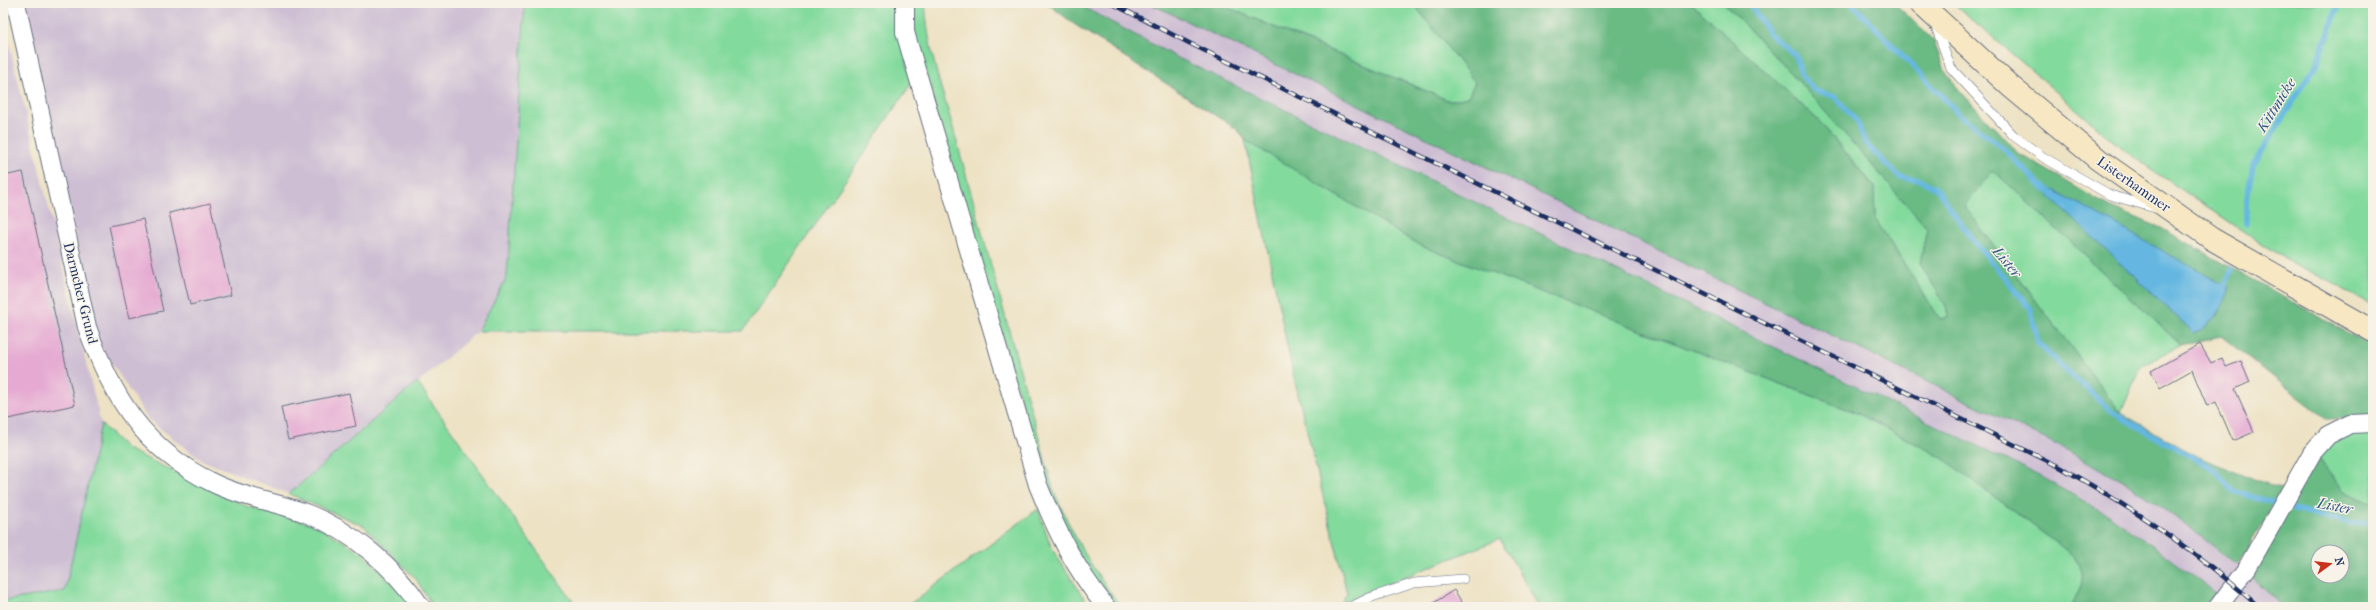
<svg xmlns="http://www.w3.org/2000/svg" width="2376" height="610" viewBox="0 0 2376 610" font-family="'IM FELL French Canon',serif">
	<rect width="100%" height="100%" fill="#f7f3e8"/>
	<filter id="ink" filterUnits="userSpaceOnUse"><feTurbulence type="fractalNoise" baseFrequency=".025" numOctaves="2"/><feDisplacementMap in="SourceGraphic" scale="8" xChannelSelector="R" yChannelSelector="G"/><feConvolveMatrix kernelMatrix="1 2 1 2 8 2 1 2 1" color-interpolation-filters="sRGB"/></filter>
	<filter id="wash" filterUnits="userSpaceOnUse"><feTurbulence type="fractalNoise" baseFrequency=".012" numOctaves="4" result="noise"/><feDisplacementMap in="SourceGraphic" scale="16" xChannelSelector="R" yChannelSelector="G"/><feGaussianBlur stdDeviation="0.9" result="paint"/><feColorMatrix in="noise" values="0 0 0 0 0 0 0 0 0 0 0 0 0 0 0 0 0 1.4 0 .05"/><feComposite in="paint" operator="in"/></filter>
	<g filter="url(#wash)">
		<rect width="100%" height="100%" fill="#ede2c4"/>
		<!-- industrial -->
		<g fill="#cdbed3">
			<path d="M 26,3 L 525,3 L 507,277 L 478,331 L 289,494 L 201,460 L 148,419 L 98,342 Z"/>
			<path d="M 1076,3 L 1149,3 L 2059,446 L 2123,481 L 2180,520 L 2250,576 L 2284,607 L 2232,607 L 2158,549 L 2108,515 L 2042,477 L 1174,56 Z"/>
			<path d="M 3,19 L 101,424 L 65,591 L 3,601 Z"/>
		</g>
		<!-- green -->
		<g fill="#83da9d" stroke="#4f847e">
			<path d="M 525,3 L 899,3 L 903,45 L 911,84 L 743,331 L 478,331 L 507,277 Z"/>
			<path d="M 912,3 L 925,3 C 928,46 937,76 950,117 L 1053,489 C 1071,532 1092,571 1122,607 L 1114,607 L 1087,572 L 1047,489 L 921,63 L 914,29 Z"/>
			<path d="M 1217,3 L 1413,3 L 1475,82 L 1468,97 L 1450,101 Z"/>
			<path d="M 1691,3 L 1724,3 L 1794,76 L 1927,228 L 1920,263 L 1946,306 L 1948,317 L 1940,319 L 1875,219 L 1874,186 L 1820,122 Z"/>
			<path d="M 1953,3 L 2373,3 L 2373,305 L 2277,254 L 2126,152 Z"/>
			<path d="M 1245,140 L 1421,246 L 1857,413 L 1941,457 L 2074,556 C 2089,577 2081,586 2071,607 L 1539,607 L 1500,539 L 1342,602 L 1347,593 L 1293,374 Z"/>
			<path d="M 1993,170 L 2181,345 L 2140,367 L 2121,413 L 1964,206 Z"/>
			<path d="M 417,382 L 577,607 L 433,607 L 416,579 L 364,526 L 289,494 Z"/>
			<path d="M 101,424 L 127,449 L 246,506 L 316,525 L 361,552 L 401,592 L 411,607 L 3,607 L 3,601 L 65,591 Z"/>
			<path d="M 2373,428 L 2373,504 L 2344,491 L 2316,455 L 2346,433 Z"/>
			<path d="M 1038,509 L 1052,549 L 1090,607 L 906,607 Z"/>
		</g>
		<!-- forest -->
		<g fill="#6aba84" stroke="#427471" fill-rule="evenodd">
			<path d="M 1047,3 L 1076,3 L 1174,56 L 2042,477 L 2108,515 L 2158,549 L 2216,593 L 2203,607 L 2071,607 C 2081,586 2089,577 2074,556 L 1941,457 L 1857,413 L 1421,246 L 1245,140 L 1238,130 L 1074,24 Z"/>
			<path d="M 1149,3 L 1217,3 L 1450,101 L 1468,97 L 1475,82 L 1413,3 L 1691,3 L 1820,122 L 1874,187 L 1875,219 L 1940,319 L 1948,317 L 1946,306 L 1920,263 L 1927,228 L 1794,76 L 1724,3 L 1894,3 L 1933,40 L 1946,73 L 1960,91 L 2018,153 L 2108,206 L 2161,228 L 2373,347 L 2373,418 L 2327,419 L 2221,336 L 2181,345 L 1993,170 L 1964,206 L 2121,413 L 2198,457 L 2283,490 L 2237,565 L 2180,520 L 2123,481 L 2059,446 Z"/>
			<path d="M 2316,455 L 2344,491 L 2373,504 L 2373,607 L 2284,607 L 2250,576 ZM 2318,552 L 2342,552 L 2342,576 L 2318,576 Z"/>
		</g>
		<!-- water -->
		<path fill="#65b7e1" stroke="#4073a0" d="M 2054,190 L 2229,288 C 2222,307 2213,326 2194,333 L 2049,196 Z"/>
		<g fill="none" stroke-linecap="round" stroke-linejoin="round">
			<!-- stream -->
			<g stroke="#65b7e1" stroke-width="5.5">
				<path d="M 1749,3 L 1770,34 L 1795,55 L 1802,76 L 1814,90 L 1835,97 L 1858,123 L 1865,143 L 1899,177 L 1921,180 L 1937,189 L 1969,235 L 2031,309 L 2038,344 L 2112,412 L 2215,470 L 2233,492 L 2275,503"/>
				<path d="M 1851,3 L 1961,116 L 2003,148 L 2037,182 L 2057,198"/>
				<path d="M 2246,223 L 2246,204 L 2253,165 L 2316,65 L 2339,3"/>
				<path d="M 2218,289 L 2224,286 L 2231,270"/>
				<path d="M 2293,509 L 2351,523 L 2373,522"/>
			</g>
		</g>
		<g id="blocks">
			<!-- building -->
			<g fill="#e5a9d2">
				<path d="M 23,172 L 75,405 L 3,420 L 3,176 Z"/>
				<path d="M 210,203 L 231,295 L 190,305 L 169,213 Z"/>
				<path d="M 143,219 L 163,311 L 129,318 L 109,226 Z"/>
				<path d="M 2200,344 L 2211,363 L 2222,358 L 2226,367 L 2241,361 L 2250,382 L 2235,389 L 2254,432 L 2233,441 L 2216,402 L 2207,406 L 2192,370 L 2160,388 L 2151,371 Z"/>
				<path d="M 349,393 L 356,426 L 288,440 L 281,407 Z"/>
				<path d="M 1454,590 L 1465,607 L 1427,607 Z"/>
			</g>
		</g>
	</g>
	<g filter="url(#ink)">
		<use href="#blocks" fill-opacity="0" stroke="#646e82" stroke-width="1"/>
		<g fill="none" stroke-linecap="round" stroke-linejoin="round">
			<!-- service casing -->
			<g stroke="#646e82" stroke-width="10">
				<g id="service">
					<path d="M 1935,24 L 1951,68 L 2014,136 L 2043,157 L 2110,195 L 2155,208"/>
					<path d="M 1351,607 L 1369,598 L 1414,583 L 1463,579"/>
				</g>
			</g>
			<!-- minor casing -->
			<g stroke="#646e82" stroke-width="20">
				<g id="minor">
					<path d="M 16,3 L 87,327 C 112,397 144,449 213,483 C 243,498 277,502 308,514 C 353,532 395,567 421,607"/>
					<path d="M 905,3 L 905,32 L 1038,485 C 1057,532 1074,567 1106,607"/>
					<path d="M 2218,607 L 2247,568 L 2312,453 L 2328,435 L 2350,424 L 2373,423"/>
				</g>
			</g>
			<!-- secondary casing -->
			<g stroke="#646e82" stroke-width="24">
				<path id="secondary" d="M 1920,3 L 2010,86 L 2099,160 L 2212,239 L 2373,331"/>
			</g>
			<!-- service -->
			<use href="#service" stroke="#fff" stroke-width="9"/>
			<!-- minor -->
			<use href="#minor" stroke="#fff" stroke-width="18"/>
			<!-- secondary -->
			<use href="#secondary" stroke="#f7e8c3" stroke-width="22"/>
			<!-- rail casing -->
			<g stroke="#1b2f5e" stroke-width="4.5">
				<path id="rail" d="M 1111,3 L 1189,43 L 2060,467 C 2131,507 2198,552 2259,607"/>
			</g>
			<!-- rail -->
			<use href="#rail" stroke="#f7f3e8" stroke-width="3" stroke-dasharray="9" stroke-linecap="butt"/>
		</g>
	</g>
	<g text-anchor="middle" stroke-width="3" stroke-linejoin="round" paint-order="stroke">
		<!-- street labels -->
		<g font-size="14" fill="#1b2f5e" stroke="#f7f3e8">
			<text transform="translate(2134 184) rotate(35)" y="5">Listerhammer</text>
			<text transform="translate(81 293) rotate(76)" y="5">Darmcher Grund</text>
		</g>
		<!-- water labels -->
		<g font-size="15" font-style="italic" fill="#315885" stroke="#f7f3e8">
			<text transform="translate(2276 105) rotate(-58)" y="5">Kittmicke</text>
			<text transform="translate(2007 262) rotate(50)" y="5">Lister</text>
			<text transform="translate(2335 506) rotate(11)" y="5">Lister</text>
		</g>
	</g>
	<!-- margin -->
	<rect width="2376" height="610" fill="none" stroke="#f7f3e8" stroke-width="16"/>
	<!-- north arrow -->
	<g transform="translate(2330 564) rotate(75)"><circle r="19" fill="#f7f3e8" stroke="#9fa5b1"/>
	<path d="M0-3L7 15L0 10L-7 15Z" fill="#c8321e"/>
	<text y="-6" font-size="11" font-weight="bold" text-anchor="middle" fill="#1b2f5e">N</text>
	</g>
</svg>
